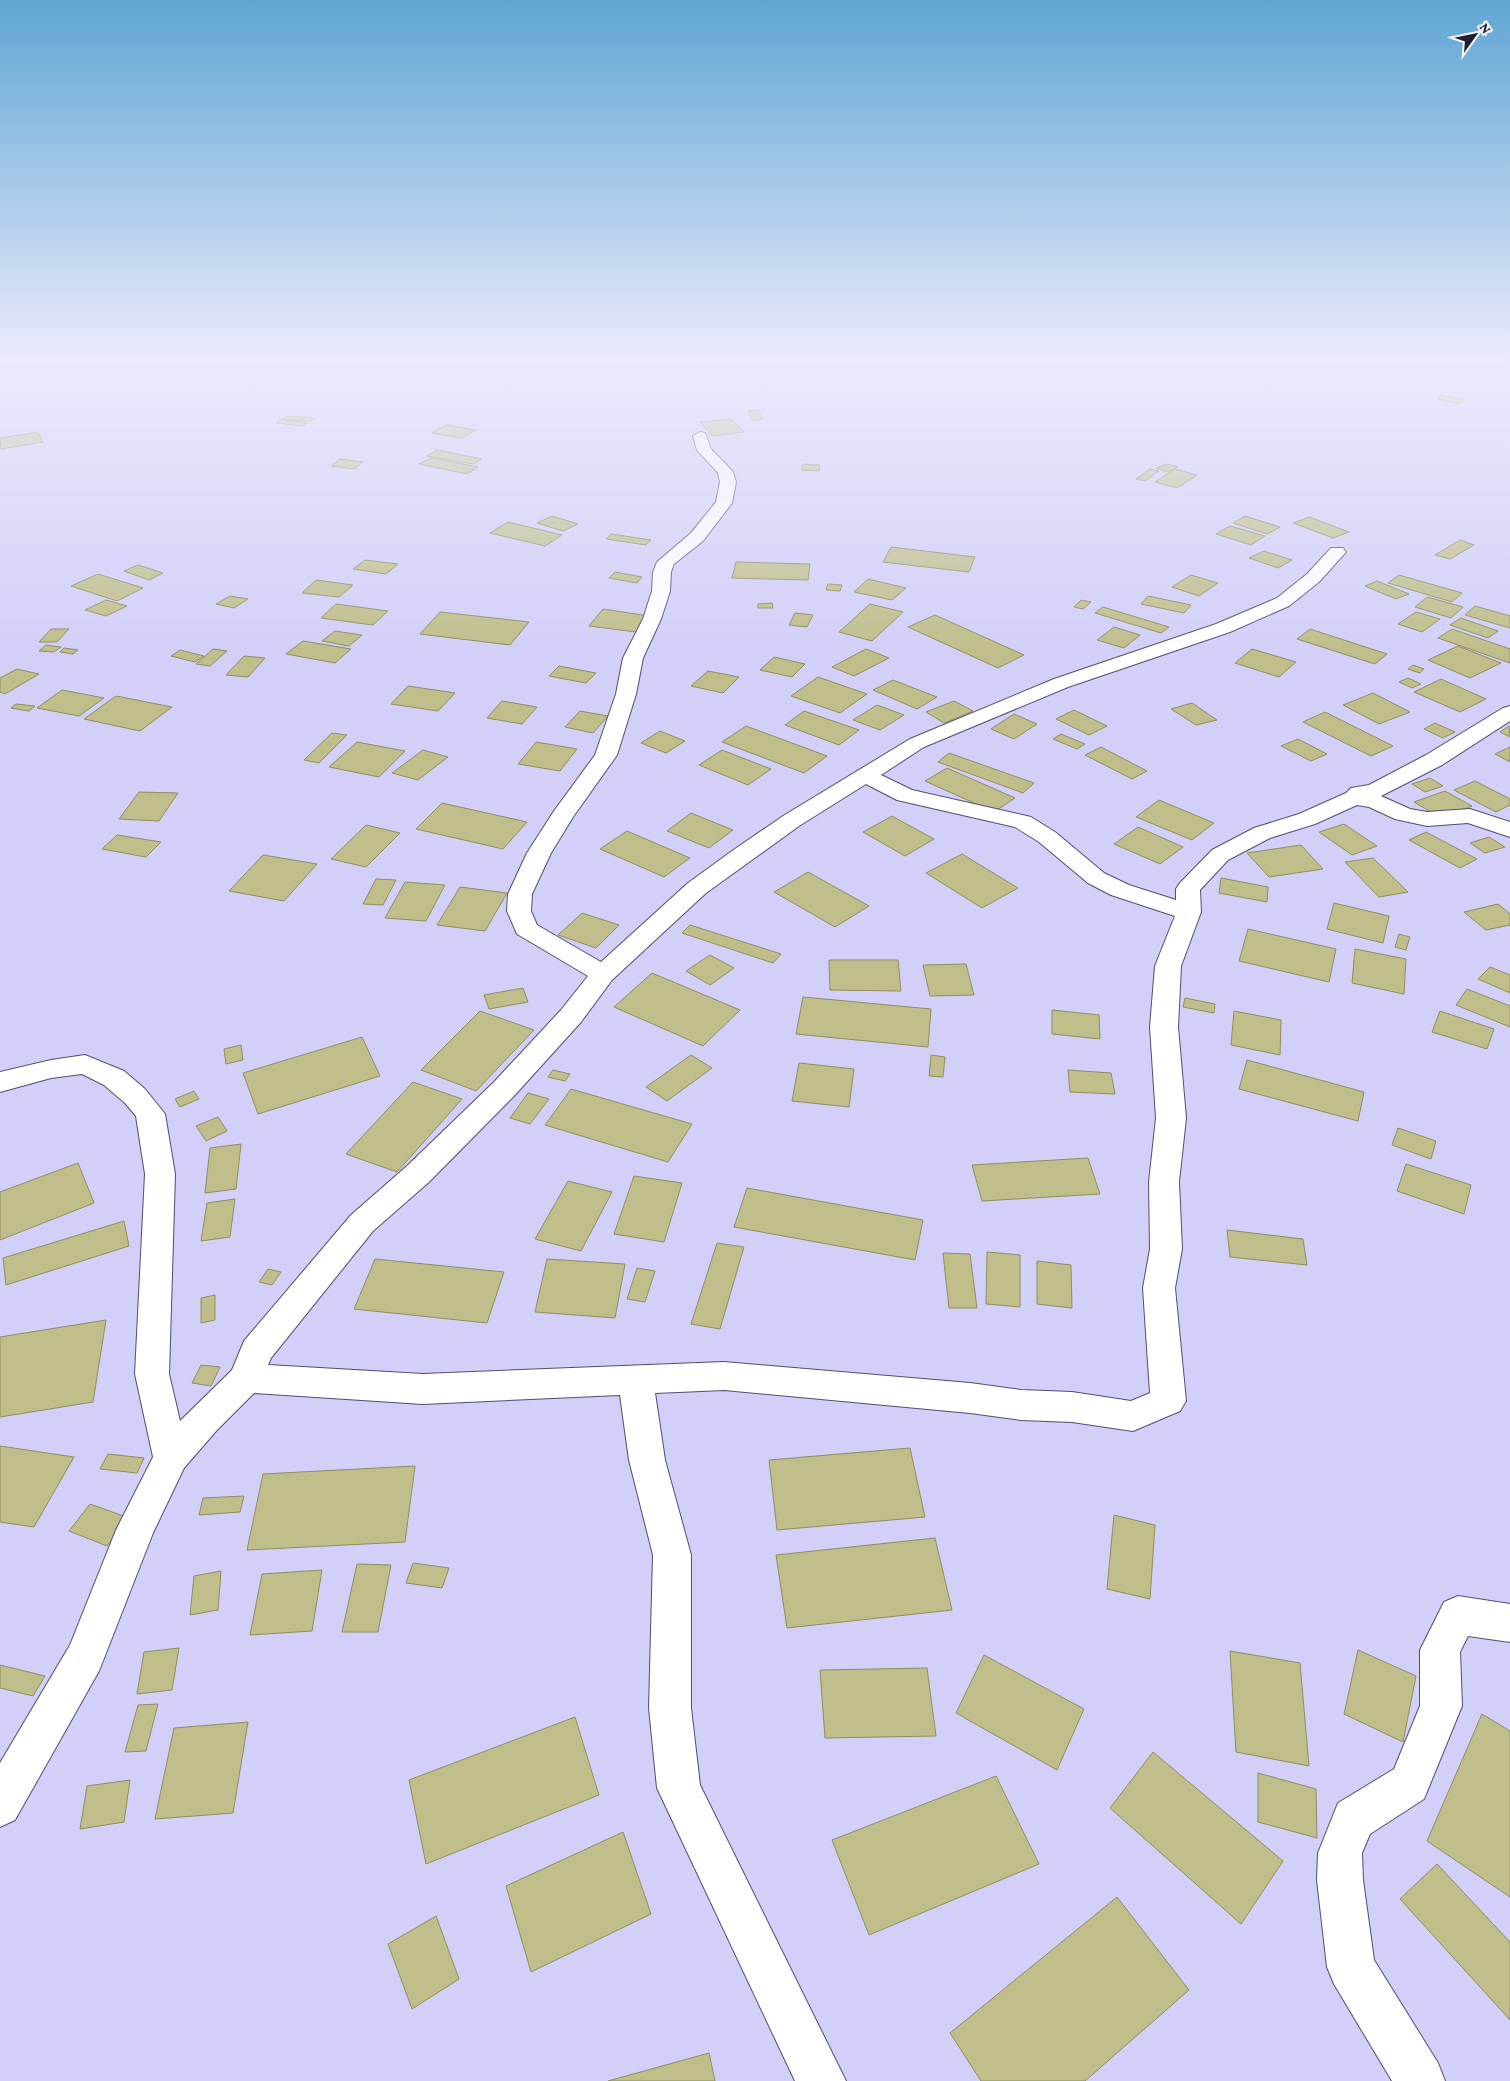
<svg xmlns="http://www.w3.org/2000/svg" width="1510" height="2081" viewBox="0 0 1510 2081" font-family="'Crimson Pro',serif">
	<rect width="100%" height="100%" fill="#d2d0f8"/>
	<!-- building -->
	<g fill="#c0bf8c" stroke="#8f8e5d">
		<path d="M 1441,395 L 1465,400 L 1460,404 L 1437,399 Z"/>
		<path d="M 759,410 L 763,419 L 752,420 L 748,411 Z"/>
		<path d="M 287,416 L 315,418 L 311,421 L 283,419 Z"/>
		<path d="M 281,419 L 307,423 L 302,426 L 276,423 Z"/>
		<path d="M 731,419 L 744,432 L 712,436 L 700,422 Z"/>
		<path d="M 446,425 L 476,430 L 462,438 L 432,433 Z"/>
		<path d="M 38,432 L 43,442 L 1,449 L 0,438 Z"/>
		<path d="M 437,450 L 482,459 L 473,464 L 427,456 Z"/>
		<path d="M 431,458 L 478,467 L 467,474 L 419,464 Z"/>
		<path d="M 340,459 L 363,462 L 354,469 L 331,466 Z"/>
		<path d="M 803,464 L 820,465 L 819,471 L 802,470 Z"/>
		<path d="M 1167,464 L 1178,467 L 1167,472 L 1156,468 Z"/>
		<path d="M 1150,469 L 1159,471 L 1145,481 L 1136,479 Z"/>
		<path d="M 1175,469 L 1197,475 L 1177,488 L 1155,482 Z"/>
		<path d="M 552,516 L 578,524 L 563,531 L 537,523 Z"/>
		<path d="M 1245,516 L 1280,527 L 1267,534 L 1233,523 Z"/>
		<path d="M 1309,517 L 1349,532 L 1333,538 L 1293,523 Z"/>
		<path d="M 508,522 L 562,535 L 545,546 L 490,533 Z"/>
		<path d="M 1230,526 L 1265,536 L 1251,545 L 1216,534 Z"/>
		<path d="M 611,534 L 651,540 L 646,545 L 606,539 Z"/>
		<path d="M 1460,540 L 1474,545 L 1450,559 L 1435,555 Z"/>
		<path d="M 891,547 L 975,557 L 969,572 L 883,562 Z"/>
		<path d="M 1264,551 L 1292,560 L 1278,568 L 1249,558 Z"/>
		<path d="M 365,560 L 398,564 L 386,574 L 353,569 Z"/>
		<path d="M 736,562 L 810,564 L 808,580 L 732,578 Z"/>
		<path d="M 138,565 L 163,573 L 149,580 L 124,571 Z"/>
		<path d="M 615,572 L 642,577 L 637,583 L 609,578 Z"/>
		<path d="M 98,574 L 143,588 L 117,601 L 71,586 Z"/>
		<path d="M 1191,575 L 1218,583 L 1199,596 L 1172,587 Z"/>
		<path d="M 1399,575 L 1462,593 L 1452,602 L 1388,583 Z"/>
		<path d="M 868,579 L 906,588 L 892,600 L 854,592 Z"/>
		<path d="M 316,580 L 353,585 L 339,597 L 302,593 Z"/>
		<path d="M 1377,581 L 1409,594 L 1396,599 L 1365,586 Z"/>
		<path d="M 828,584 L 842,585 L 840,591 L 826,590 Z"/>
		<path d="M 230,596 L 248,599 L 234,608 L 216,604 Z"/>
		<path d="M 1148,596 L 1191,605 L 1184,613 L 1141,604 Z"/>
		<path d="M 1427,597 L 1463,607 L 1451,618 L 1415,607 Z"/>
		<path d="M 106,600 L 127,606 L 106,616 L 85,610 Z"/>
		<path d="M 1081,600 L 1091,602 L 1083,609 L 1074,607 Z"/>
		<path d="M 772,603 L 773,608 L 758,608 L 758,604 Z"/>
		<path d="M 336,604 L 388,611 L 373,625 L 321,618 Z"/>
		<path d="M 870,604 L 903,612 L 872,641 L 839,632 Z"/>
		<path d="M 1475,606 L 1510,616 L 1510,628 L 1465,615 Z"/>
		<path d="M 1103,607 L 1169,627 L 1161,633 L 1095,613 Z"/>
		<path d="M 603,609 L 649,616 L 636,632 L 589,626 Z"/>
		<path d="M 440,612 L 529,622 L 510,645 L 420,634 Z"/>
		<path d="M 1416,612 L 1440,619 L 1422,632 L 1398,624 Z"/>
		<path d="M 795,613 L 813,615 L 807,627 L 789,625 Z"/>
		<path d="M 935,615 L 1024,655 L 998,668 L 908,627 Z"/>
		<path d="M 1461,618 L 1498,631 L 1488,638 L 1450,625 Z"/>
		<path d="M 1114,627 L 1140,635 L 1124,648 L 1097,640 Z"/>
		<path d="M 51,629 L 69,629 L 57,642 L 39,642 Z"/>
		<path d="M 1310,629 L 1387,654 L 1375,664 L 1297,639 Z"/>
		<path d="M 1452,629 L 1510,649 L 1510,663 L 1438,638 Z"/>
		<path d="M 335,631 L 362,635 L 349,646 L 322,641 Z"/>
		<path d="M 303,641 L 351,649 L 335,663 L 286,654 Z"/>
		<path d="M 46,645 L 61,647 L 54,652 L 39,651 Z"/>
		<path d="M 1458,646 L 1501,663 L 1470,678 L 1428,660 Z"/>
		<path d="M 64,648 L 78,650 L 73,654 L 60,652 Z"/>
		<path d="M 213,649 L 227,651 L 210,666 L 196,664 Z"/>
		<path d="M 866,649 L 889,658 L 854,676 L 832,667 Z"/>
		<path d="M 1252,649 L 1296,662 L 1279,677 L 1235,663 Z"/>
		<path d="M 180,650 L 204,656 L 195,662 L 171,656 Z"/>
		<path d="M 244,656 L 265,658 L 248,677 L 226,675 Z"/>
		<path d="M 774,657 L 805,664 L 792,677 L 760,670 Z"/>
		<path d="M 1413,665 L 1424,669 L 1420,673 L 1408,669 Z"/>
		<path d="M 559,666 L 596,673 L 586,683 L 549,676 Z"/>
		<path d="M 17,669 L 39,674 L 5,694 L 0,692 L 0,678 Z"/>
		<path d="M 708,671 L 739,677 L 723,693 L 691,686 Z"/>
		<path d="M 818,677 L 867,694 L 840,713 L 791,696 Z"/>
		<path d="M 1408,678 L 1421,684 L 1412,688 L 1399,682 Z"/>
		<path d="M 1441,679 L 1486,699 L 1460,712 L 1414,692 Z"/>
		<path d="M 893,680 L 937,697 L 917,709 L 873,690 Z"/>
		<path d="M 408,686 L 455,693 L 438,711 L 391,704 Z"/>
		<path d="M 62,690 L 104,698 L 79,716 L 37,708 Z"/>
		<path d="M 1373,693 L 1410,712 L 1379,724 L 1343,705 Z"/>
		<path d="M 116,696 L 172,707 L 140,731 L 84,719 Z"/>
		<path d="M 502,701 L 537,707 L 522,724 L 487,718 Z"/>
		<path d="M 954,701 L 973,711 L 944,723 L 926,712 Z"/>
		<path d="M 1192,703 L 1217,720 L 1196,725 L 1171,709 Z"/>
		<path d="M 16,704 L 35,706 L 29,711 L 11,708 Z"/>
		<path d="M 877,705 L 904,715 L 880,730 L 853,720 Z"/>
		<path d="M 1074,710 L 1107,726 L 1089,735 L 1056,719 Z"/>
		<path d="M 580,711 L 608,716 L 593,733 L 565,727 Z"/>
		<path d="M 804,711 L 859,730 L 839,745 L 785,725 Z"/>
		<path d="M 1325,712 L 1393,746 L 1371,756 L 1303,722 Z"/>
		<path d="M 1014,714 L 1037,724 L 1014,739 L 991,729 Z"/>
		<path d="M 1435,723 L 1455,732 L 1443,738 L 1424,729 Z"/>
		<path d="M 746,726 L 827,756 L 804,773 L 722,742 Z"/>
		<path d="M 1509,726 L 1510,737 L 1500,732 Z"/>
		<path d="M 660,731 L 685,741 L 666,753 L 641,743 Z"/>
		<path d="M 332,733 L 347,735 L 319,763 L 304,760 Z"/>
		<path d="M 1061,734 L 1085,744 L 1077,749 L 1053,739 Z"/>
		<path d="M 1298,739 L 1327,754 L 1311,761 L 1281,746 Z"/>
		<path d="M 357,742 L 405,751 L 379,777 L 329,767 Z"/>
		<path d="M 536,742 L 577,749 L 560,771 L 518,764 Z"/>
		<path d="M 1101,747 L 1147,771 L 1132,779 L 1085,755 Z"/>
		<path d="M 1510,747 L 1510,762 L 1495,754 Z"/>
		<path d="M 423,750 L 448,757 L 418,780 L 392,773 Z"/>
		<path d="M 722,750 L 771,769 L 748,785 L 699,765 Z"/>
		<path d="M 949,753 L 1034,783 L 1023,793 L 938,762 Z"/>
		<path d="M 947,768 L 1015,798 L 994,812 L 925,781 Z"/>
		<path d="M 1430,778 L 1443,786 L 1425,792 L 1412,784 Z"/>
		<path d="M 1475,781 L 1510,799 L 1510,805 L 1496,812 L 1454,790 Z"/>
		<path d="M 1445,791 L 1472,806 L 1441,818 L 1414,802 Z"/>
		<path d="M 139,792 L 178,793 L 159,821 L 119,819 Z"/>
		<path d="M 1159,800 L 1214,823 L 1192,840 L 1136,817 Z"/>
		<path d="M 442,803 L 527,822 L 503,849 L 416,829 Z"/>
		<path d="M 691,813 L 733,830 L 709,848 L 667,831 Z"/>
		<path d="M 892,816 L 934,839 L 905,856 L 863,832 Z"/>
		<path d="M 1344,824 L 1377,846 L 1352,855 L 1319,832 Z"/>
		<path d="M 366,825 L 400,833 L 366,867 L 331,859 Z"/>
		<path d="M 1138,827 L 1183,847 L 1160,864 L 1114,844 Z"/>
		<path d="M 627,831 L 690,858 L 664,877 L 600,849 Z"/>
		<path d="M 1426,832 L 1477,859 L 1460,868 L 1409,840 Z"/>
		<path d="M 117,835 L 161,842 L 146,857 L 102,849 Z"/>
		<path d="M 1489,837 L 1505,847 L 1485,853 L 1470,843 Z"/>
		<path d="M 1301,845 L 1323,869 L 1269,877 L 1247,853 Z"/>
		<path d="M 962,854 L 1018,888 L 982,908 L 926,873 Z"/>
		<path d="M 263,855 L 317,864 L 284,901 L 229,891 Z"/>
		<path d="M 1373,858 L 1408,892 L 1379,897 L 1345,862 Z"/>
		<path d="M 808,872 L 869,906 L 835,927 L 774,892 Z"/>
		<path d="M 1221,878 L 1268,887 L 1267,902 L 1219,893 Z"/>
		<path d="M 376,879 L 396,880 L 383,905 L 363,904 Z"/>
		<path d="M 405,882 L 445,885 L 426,921 L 385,918 Z"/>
		<path d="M 460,887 L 507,893 L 485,931 L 437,925 Z"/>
		<path d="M 1334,903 L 1389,916 L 1383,943 L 1327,929 Z"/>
		<path d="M 1498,904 L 1510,914 L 1510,925 L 1486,930 L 1464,912 Z"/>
		<path d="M 582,913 L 619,925 L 596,948 L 558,935 Z"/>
		<path d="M 690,925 L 781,954 L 773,963 L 682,933 Z"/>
		<path d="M 1248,929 L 1336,949 L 1329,982 L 1239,961 Z"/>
		<path d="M 1399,934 L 1410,937 L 1406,950 L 1395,947 Z"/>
		<path d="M 1355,949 L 1406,959 L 1404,994 L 1352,983 Z"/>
		<path d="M 710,955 L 734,968 L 710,985 L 686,971 Z"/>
		<path d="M 829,960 L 898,960 L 901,991 L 830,990 Z"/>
		<path d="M 966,964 L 974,995 L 930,996 L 923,965 Z"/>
		<path d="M 1490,967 L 1510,975 L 1510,993 L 1478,979 Z"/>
		<path d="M 652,973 L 740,1010 L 703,1046 L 614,1007 Z"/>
		<path d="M 523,988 L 528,1002 L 489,1009 L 484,995 Z"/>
		<path d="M 1467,989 L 1510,1006 L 1510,1027 L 1456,1005 Z"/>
		<path d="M 803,997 L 931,1009 L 928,1047 L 796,1034 Z"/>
		<path d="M 1185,998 L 1215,1004 L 1214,1013 L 1183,1007 Z"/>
		<path d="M 1052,1010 L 1099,1015 L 1100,1039 L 1052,1034 Z"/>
		<path d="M 480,1011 L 534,1030 L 476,1091 L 421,1070 Z"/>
		<path d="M 1234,1011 L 1281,1020 L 1280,1055 L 1231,1045 Z"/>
		<path d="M 1440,1011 L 1494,1029 L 1487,1049 L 1432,1032 Z"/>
		<path d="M 362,1037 L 380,1076 L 258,1114 L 243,1073 Z"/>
		<path d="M 241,1045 L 243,1060 L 226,1064 L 224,1049 Z"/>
		<path d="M 691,1055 L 712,1068 L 667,1101 L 646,1087 Z"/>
		<path d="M 931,1055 L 945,1057 L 943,1077 L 929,1076 Z"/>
		<path d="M 1247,1060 L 1364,1092 L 1358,1121 L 1239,1089 Z"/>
		<path d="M 799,1063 L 854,1069 L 849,1107 L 792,1101 Z"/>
		<path d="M 553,1070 L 570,1074 L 565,1081 L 548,1077 Z"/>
		<path d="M 1068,1070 L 1111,1073 L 1115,1094 L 1070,1092 Z"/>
		<path d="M 413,1082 L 462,1099 L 397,1172 L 346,1154 Z"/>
		<path d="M 571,1089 L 692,1124 L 668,1162 L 545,1125 Z"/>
		<path d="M 194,1091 L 199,1099 L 180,1107 L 175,1099 Z"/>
		<path d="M 528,1093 L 549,1099 L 530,1124 L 510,1118 Z"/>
		<path d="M 218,1117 L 227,1131 L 206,1141 L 196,1126 Z"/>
		<path d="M 1398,1128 L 1436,1141 L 1431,1159 L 1392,1145 Z"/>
		<path d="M 241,1144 L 236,1189 L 205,1193 L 210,1148 Z"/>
		<path d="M 1088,1158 L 1100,1194 L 982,1201 L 972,1165 Z"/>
		<path d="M 78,1163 L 94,1203 L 0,1240 L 0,1192 Z"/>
		<path d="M 1406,1164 L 1471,1185 L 1464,1214 L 1397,1191 Z"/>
		<path d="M 634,1176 L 682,1183 L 664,1242 L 614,1234 Z"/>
		<path d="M 568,1181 L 612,1192 L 581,1251 L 535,1239 Z"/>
		<path d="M 747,1188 L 923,1220 L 915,1260 L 734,1227 Z"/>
		<path d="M 235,1199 L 230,1237 L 201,1241 L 207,1203 Z"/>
		<path d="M 124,1221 L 129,1246 L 6,1285 L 3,1258 Z"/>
		<path d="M 1227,1230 L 1303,1239 L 1307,1265 L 1230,1257 Z"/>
		<path d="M 717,1243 L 744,1247 L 720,1329 L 691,1324 Z"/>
		<path d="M 987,1252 L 1020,1255 L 1020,1307 L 986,1304 Z"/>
		<path d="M 943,1253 L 970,1254 L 977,1308 L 949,1308 Z"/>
		<path d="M 375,1259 L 504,1272 L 487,1323 L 354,1309 Z"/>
		<path d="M 547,1259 L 625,1264 L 615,1318 L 535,1312 Z"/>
		<path d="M 1037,1261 L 1071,1265 L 1072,1308 L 1037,1304 Z"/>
		<path d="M 637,1268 L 655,1271 L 645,1302 L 627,1299 Z"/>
		<path d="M 268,1269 L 281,1272 L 272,1285 L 259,1282 Z"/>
		<path d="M 215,1295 L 215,1320 L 201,1323 L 201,1298 Z"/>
		<path d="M 106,1320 L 93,1402 L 0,1417 L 0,1337 Z"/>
		<path d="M 201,1365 L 220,1367 L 211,1386 L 192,1383 Z"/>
		<path d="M 0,1446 L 74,1457 L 34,1527 L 0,1522 Z"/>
		<path d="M 910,1448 L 925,1517 L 777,1530 L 769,1460 Z"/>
		<path d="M 108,1454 L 144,1458 L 137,1473 L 100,1469 Z"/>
		<path d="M 415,1466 L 405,1542 L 247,1550 L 263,1474 Z"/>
		<path d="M 244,1496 L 240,1512 L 199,1515 L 203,1498 Z"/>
		<path d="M 90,1504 L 129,1518 L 107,1546 L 69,1531 Z"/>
		<path d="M 1114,1515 L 1155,1525 L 1150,1599 L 1107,1589 Z"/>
		<path d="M 935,1538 L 952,1610 L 787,1628 L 776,1555 Z"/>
		<path d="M 413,1563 L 449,1568 L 442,1588 L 406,1583 Z"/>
		<path d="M 357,1564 L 391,1565 L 378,1632 L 342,1632 Z"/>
		<path d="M 322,1570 L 312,1631 L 250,1635 L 262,1574 Z"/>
		<path d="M 221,1571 L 218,1610 L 190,1615 L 194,1576 Z"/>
		<path d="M 179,1648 L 172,1690 L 137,1694 L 144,1652 Z"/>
		<path d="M 1358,1650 L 1416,1676 L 1403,1742 L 1344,1714 Z"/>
		<path d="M 1230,1651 L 1300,1663 L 1309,1766 L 1236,1752 Z"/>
		<path d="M 984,1655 L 1084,1709 L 1057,1770 L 956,1713 Z"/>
		<path d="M 0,1665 L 45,1676 L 33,1696 L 0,1688 Z"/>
		<path d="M 927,1668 L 936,1736 L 825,1738 L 820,1670 Z"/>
		<path d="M 158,1704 L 146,1751 L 125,1752 L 138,1705 Z"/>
		<path d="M 1482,1714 L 1510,1731 L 1510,1897 L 1427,1841 Z"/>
		<path d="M 575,1717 L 599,1795 L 426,1864 L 409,1780 Z"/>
		<path d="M 248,1722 L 233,1813 L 155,1819 L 174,1728 Z"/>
		<path d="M 1153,1752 L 1283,1861 L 1241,1924 L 1110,1808 Z"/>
		<path d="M 1258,1773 L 1316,1789 L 1317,1838 L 1258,1822 Z"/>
		<path d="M 996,1776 L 1039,1864 L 869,1935 L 832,1840 Z"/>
		<path d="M 130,1780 L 124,1822 L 80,1829 L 87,1786 Z"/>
		<path d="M 623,1832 L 651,1914 L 531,1972 L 506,1886 Z"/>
		<path d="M 1437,1864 L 1510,1942 L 1510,2020 L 1400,1899 Z"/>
		<path d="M 1117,1897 L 1189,1990 L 1085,2081 L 981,2081 L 950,2033 Z"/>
		<path d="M 436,1916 L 459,1979 L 412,2009 L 388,1944 Z"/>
		<path d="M 709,2053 L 715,2081 L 608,2081 Z"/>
	</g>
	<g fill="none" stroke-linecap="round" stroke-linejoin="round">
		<!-- minor casing -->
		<g stroke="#504d76" stroke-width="2">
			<g id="minor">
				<path d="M 700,432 L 705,433 L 711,449 L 733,472 L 736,482 L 732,503 L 703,541 L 674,564 L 671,572 L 670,591 L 661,619 L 643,658 L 636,694 L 617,755 L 573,817 L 551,853 L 532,894 L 531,911 L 537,925 L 601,962 L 688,883 L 732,851 L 783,816 L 910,739 L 1054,679 L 1216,624 L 1277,598 L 1307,574 L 1331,548 L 1343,548 L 1346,552 L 1319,582 L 1289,606 L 1230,632 L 1068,687 L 924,747 L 881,775 L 912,790 L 1031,817 L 1055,832 L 1104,873 L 1129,885 L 1176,900 L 1176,889 L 1179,884 L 1212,850 L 1254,828 L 1299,814 L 1346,793 L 1351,788 L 1369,785 L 1426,755 L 1503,708 L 1510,706 L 1510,721 L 1442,765 L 1381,796 L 1410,809 L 1427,812 L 1470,809 L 1510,822 L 1510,837 L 1468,823 L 1427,826 L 1395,819 L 1369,807 L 1357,805 L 1315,824 L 1270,838 L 1228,860 L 1200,890 L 1201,912 L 1181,966 L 1178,1027 L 1186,1118 L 1179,1182 L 1182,1249 L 1175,1288 L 1186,1401 L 1180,1411 L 1133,1431 L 1072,1422 L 1021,1420 L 970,1413 L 724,1390 L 655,1393 L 665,1460 L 691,1555 L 691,1708 L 700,1785 L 846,2081 L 795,2081 L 657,1788 L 649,1708 L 653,1555 L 629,1460 L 620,1395 L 423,1404 L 254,1393 L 217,1430 L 184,1468 L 153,1533 L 99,1671 L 15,1820 L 0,1827 L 0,1763 L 70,1645 L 116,1530 L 153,1457 L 135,1374 L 145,1174 L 136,1116 L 125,1103 L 104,1085 L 82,1074 L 51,1078 L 0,1092 L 0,1072 L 51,1060 L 85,1055 L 124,1071 L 145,1089 L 165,1114 L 175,1174 L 169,1374 L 180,1421 L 232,1370 L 244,1341 L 351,1215 L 407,1166 L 494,1082 L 561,1010 L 588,976 L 517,934 L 507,911 L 508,894 L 527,853 L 554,811 L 595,755 L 616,694 L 623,658 L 643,619 L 652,591 L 653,572 L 657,562 L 691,533 L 716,502 L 720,482 L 718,473 L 697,450 L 693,436 ZM 866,784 L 897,800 L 1015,827 L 1039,842 L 1088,883 L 1111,895 L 1175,916 L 1155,966 L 1150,1027 L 1156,1118 L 1149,1182 L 1150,1249 L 1143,1288 L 1150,1393 L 1131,1401 L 1072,1392 L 1021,1390 L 970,1383 L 724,1362 L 423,1374 L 268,1365 L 271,1358 L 373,1231 L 429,1182 L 514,1096 L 581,1022 L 612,980 L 706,893 L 799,826 Z"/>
				<path d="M 1458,1596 L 1510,1604 L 1510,1642 L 1468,1636 L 1460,1652 L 1462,1706 L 1424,1799 L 1370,1834 L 1362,1853 L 1363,1880 L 1374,1960 L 1438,2063 L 1445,2081 L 1392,2081 L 1334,1984 L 1327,1967 L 1317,1880 L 1318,1853 L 1338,1803 L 1394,1769 L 1420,1706 L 1420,1650 L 1444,1602 Z"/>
			</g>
		</g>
		<!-- minor -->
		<use href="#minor" fill="#fff" fill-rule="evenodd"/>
	</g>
	<!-- sky -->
	<linearGradient id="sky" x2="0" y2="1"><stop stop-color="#5fa6d4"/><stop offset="0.55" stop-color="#ebeafc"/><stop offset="1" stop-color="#ebeafc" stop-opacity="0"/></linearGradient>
	<rect width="1510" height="649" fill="url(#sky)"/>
	<!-- north arrow -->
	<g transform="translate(1475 35) rotate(57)" stroke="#f5f5ff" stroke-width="4" paint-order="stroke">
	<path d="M0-4L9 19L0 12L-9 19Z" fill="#201f31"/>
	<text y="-8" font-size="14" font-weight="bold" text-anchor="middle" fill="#201f31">N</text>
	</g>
</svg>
